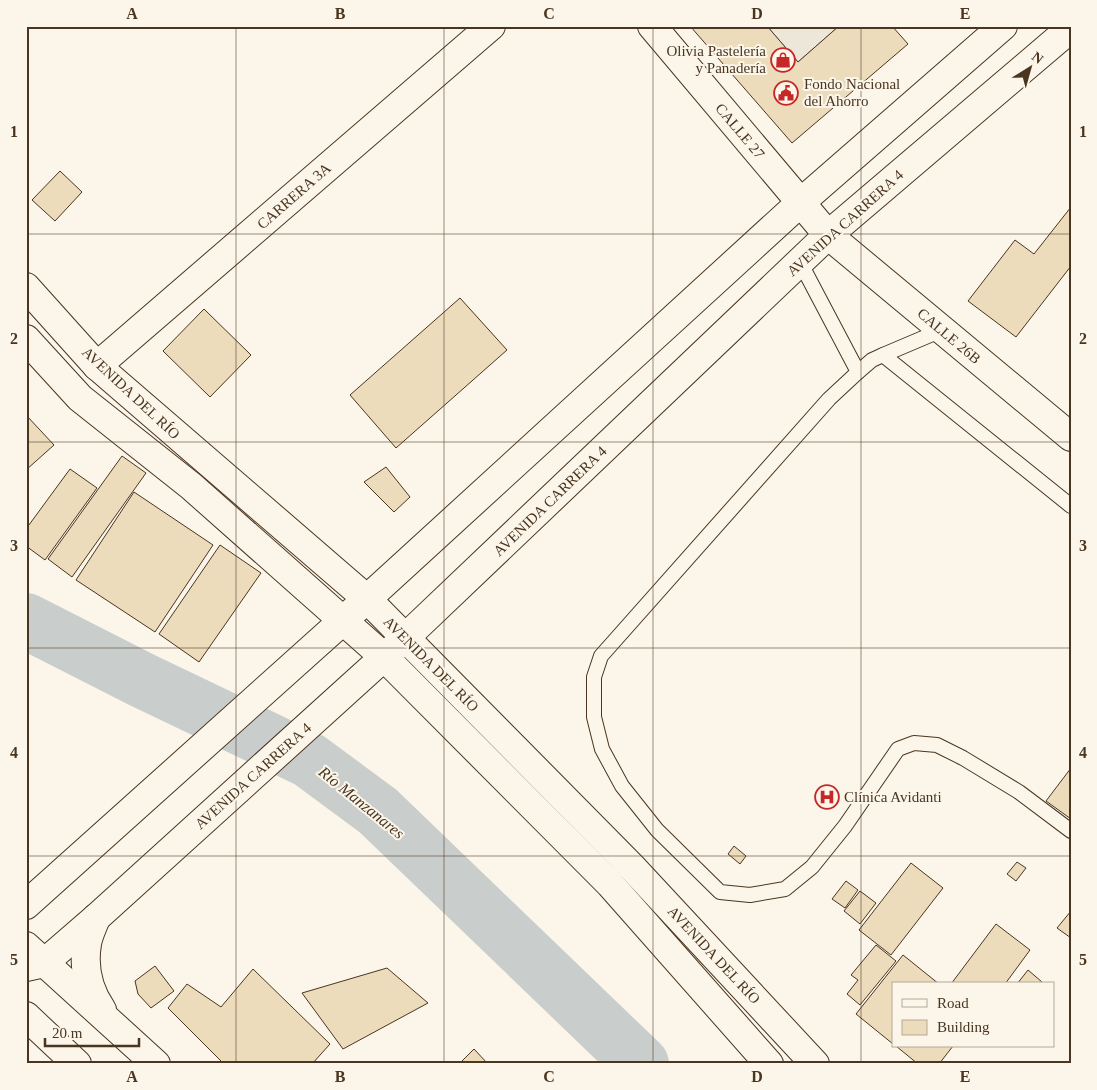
<svg xmlns="http://www.w3.org/2000/svg" width="1097" height="1090" viewBox="0 0 1097 1090" font-family="'Times New Roman',serif">
	<rect width="100%" height="100%" fill="#fbf6e9"/>
	<!-- parking -->
	<path fill="#ede7d9" stroke="#887966" d="M 767,26 L 839,26 L 798,62 Z"/>
	<g fill="none" stroke-linecap="round" stroke-linejoin="round">
		<!-- river -->
		<path stroke="#c9cecd" stroke-width="56" d="M 26,621 L 142,680 L 309,760 L 378,811 L 641,1064"/>
	</g>
	<!-- building -->
	<g fill="#ecdcbc" stroke="#4a3520">
		<path d="M 690,26 L 767,26 L 798,62 L 839,26 L 892,26 L 908,44 L 792,143 Z"/>
		<path d="M 60,171 L 82,192 L 55,221 L 32,200 Z"/>
		<path d="M 1071,207 L 1071,266 L 1016,337 L 968,301 L 1015,240 L 1034,254 Z"/>
		<path d="M 460,298 L 507,350 L 396,448 L 350,395 Z"/>
		<path d="M 204,309 L 251,355 L 210,397 L 163,351 Z"/>
		<path d="M 26,415 L 54,445 L 26,470 Z"/>
		<path d="M 122,456 L 146,473 L 72,577 L 48,559 Z"/>
		<path d="M 386,467 L 410,497 L 394,512 L 364,482 Z"/>
		<path d="M 70,469 L 97,488 L 45,560 L 26,546 L 26,529 Z"/>
		<path d="M 134,492 L 213,545 L 155,632 L 76,580 Z"/>
		<path d="M 220,545 L 261,573 L 199,662 L 159,634 Z"/>
		<path d="M 1071,768 L 1071,819 L 1046,801 Z"/>
		<path d="M 734,846 L 746,856 L 740,864 L 728,854 Z"/>
		<path d="M 1017,862 L 1026,868 L 1016,881 L 1007,874 Z"/>
		<path d="M 911,863 L 943,888 L 891,955 L 859,930 Z"/>
		<path d="M 846,881 L 858,890 L 845,908 L 832,899 Z"/>
		<path d="M 860,891 L 876,903 L 860,924 L 844,911 Z"/>
		<path d="M 1071,911 L 1071,938 L 1057,928 Z"/>
		<path d="M 996,924 L 1030,950 L 1005,984 L 951,984 Z"/>
		<path d="M 876,945 L 896,961 L 860,1005 L 847,994 L 858,980 L 851,975 Z"/>
		<path d="M 903,955 L 939,984 L 893,984 L 893,1044 L 856,1014 Z"/>
		<path d="M 155,966 L 174,991 L 151,1008 L 138,994 L 135,981 Z"/>
		<path d="M 387,968 L 428,1003 L 343,1049 L 302,993 Z"/>
		<path d="M 253,969 L 330,1044 L 312,1064 L 224,1064 L 168,1008 L 187,984 L 221,1007 Z"/>
		<path d="M 1028,970 L 1042,982 L 1041,984 L 1017,984 Z"/>
		<path d="M 896,1046 L 953,1046 L 939,1064 L 918,1064 Z"/>
		<path d="M 474,1049 L 488,1064 L 459,1064 Z"/>
	</g>
	<g fill="none" stroke-linecap="round" stroke-linejoin="round">
		<!-- lane casing -->
		<g stroke="#4a3520" stroke-width="16">
			<g id="lane">
				<path d="M 800,262 L 858,372 L 829,399 L 601,656 L 594,677 L 594,717 L 602,749 L 622,786 L 657,830 L 720,892 L 750,895 L 785,889 L 812,867 L 845,826 L 898,749 L 914,743 L 937,745 L 963,758 L 1019,792 L 1071,831"/>
				<path d="M 883,355 L 942,330"/>
				<path d="M 858,372 L 872,360 L 883,355 L 1071,506"/>
			</g>
		</g>
		<!-- street casing -->
		<g stroke="#4a3520" stroke-width="30">
			<g id="street">
				<path d="M 652,26 L 828,235 L 1071,437"/>
				<path d="M 97,366 L 491,26"/>
			</g>
		</g>
		<!-- secondary casing -->
		<g stroke="#4a3520" stroke-width="30">
			<g id="secondary">
				<path d="M 26,287 L 97,366 L 367,599 L 631,866 L 815,1064"/>
				<path d="M 26,339 L 80,398 L 191,486 L 384,657 L 610,884 L 769,1064"/>
				<path d="M 26,905 L 367,599 L 800,203 L 1003,26"/>
				<path d="M 96,918 C 93,926 88,936 87,944 C 83,968 89,991 102,1010"/>
				<path d="M 26,946 L 156,1064"/>
				<path d="M 26,967 L 44,963 L 96,918 L 405,638 L 828,235 L 1071,28"/>
				<path d="M 26,1016 L 77,1064"/>
			</g>
		</g>
		<!-- lane -->
		<use href="#lane" stroke="#fbf6e9" stroke-width="14"/>
		<!-- street -->
		<use href="#street" stroke="#fbf6e9" stroke-width="28"/>
		<!-- secondary -->
		<use href="#secondary" stroke="#fbf6e9" stroke-width="28"/>
	</g>
	<!-- grid -->
	<path fill="none" stroke="#4a3520" stroke-width="1" stroke-opacity="0.55" d="M 236,26 L 236,1064M 444,26 L 444,1064M 653,26 L 653,1064M 861,26 L 861,1064M 26,234 L 1071,234M 26,442 L 1071,442M 26,648 L 1071,648M 26,856 L 1071,856"/>
	<!-- icons -->
	<defs>
		<g id="shop-ring" transform="scale(1.25)"><circle r="9.5" fill="#fbf6e9" stroke="#c62828" stroke-width="1.5"/><path d="M-5-2.5h2.3a2.7 3.5 0 0 1 5.4 0H5L5.5 6h-11ZM-1.5-2.5h3a1.5 2.3 0 0 0-3 0Z" fill="#c62828"/></g>
		<g id="civic-ring" transform="scale(1.25)"><circle r="9.5" fill="#fbf6e9" stroke="#c62828" stroke-width="1.5"/><path d="M-.6-6.5H3V-4.5H.6V-3L4-1V1h2V6H-6V1h2V-1L-.6-3ZM-1.2 2.5V6h2.4V2.5Z" fill="#c62828"/></g>
		<g id="hospital-ring" transform="scale(1.25)"><circle r="9.5" fill="#fbf6e9" stroke="#c62828" stroke-width="1.5"/><path d="M-5-5h3v3.5h4V-5h3V5h-3V1.5h-4V5h-3Z" fill="#c62828"/></g>
	</defs>
	<g fill-rule="evenodd">
		<use href="#shop-ring" x="783" y="60"/>
		<use href="#civic-ring" x="786" y="93"/>
		<use href="#hospital-ring" x="827" y="797"/>
	</g>
	<g text-anchor="middle" stroke-width="4" stroke-linejoin="round" paint-order="stroke">
		<!-- poi labels -->
		<g font-size="15" fill="#4a3520" stroke="#fbf6e9" text-anchor="start">
			<text x="766" y="56" text-anchor="end">Olivia Pastelería<tspan x="766" dy="17">y Panadería</tspan></text>
			<text x="804" y="89">Fondo Nacional<tspan x="804" dy="17">del Ahorro</tspan></text>
			<text x="844" y="802">Clínica Avidanti</text>
		</g>
		<!-- street labels -->
		<g font-size="15" fill="#4a3520" stroke="#fbf6e9">
			<text transform="translate(740 131) rotate(50)" y="5">CALLE 27</text>
			<text transform="translate(294 196) rotate(-41)" y="5">CARRERA 3A</text>
			<text transform="translate(845 223) rotate(-42)" y="5">AVENIDA CARRERA 4</text>
			<text transform="translate(949 336) rotate(40)" y="5">CALLE 26B</text>
			<text transform="translate(131 393) rotate(43)" y="5">AVENIDA DEL RÍO</text>
			<text transform="translate(550 501) rotate(-44)" y="5">AVENIDA CARRERA 4</text>
			<text transform="translate(431 664) rotate(45)" y="5">AVENIDA DEL RÍO</text>
			<text transform="translate(253 776) rotate(-42)" y="5">AVENIDA CARRERA 4</text>
			<text transform="translate(714 955) rotate(47)" y="5">AVENIDA DEL RÍO</text>
		</g>
		<!-- water labels -->
		<g font-size="16" font-style="italic" fill="#4a3520" stroke="#fbf6e9">
			<text transform="translate(362 802) rotate(39)" y="6">Río Manzanares</text>
		</g>
	</g>
	<!-- border -->
	<rect width="1097" height="1090" fill="none" stroke="#fbf6e9" stroke-width="55"/>
	<!-- legend -->
	<rect x="892" y="982" width="162" height="65" fill="#fbf6e9" stroke="#b4a999"/>
	<rect x="902" y="999" width="25" height="8" fill="#fbf6e9" stroke="#b4a999"/>
	<text x="937" y="1008" font-size="15" fill="#4a3520">Road</text>
	<rect x="902" y="1020" width="25" height="15" fill="#ecdcbc" stroke="#b4a999"/>
	<text x="937" y="1032" font-size="15" fill="#4a3520">Building</text>
	<!-- north arrow -->
	<g transform="translate(1030 68) rotate(37)" stroke="#fbf6e9" stroke-width="4" paint-order="stroke">
	<path d="M0-4L9 19L0 12L-9 19Z" fill="#4a3520"/>
	<text y="-8" font-size="14" font-weight="bold" text-anchor="middle" fill="#4a3520">N</text>
	</g>
	<!-- scale -->
	<path d="M45 1038v8h94v-8" fill="none" stroke="#4a3520" stroke-width="2.5"/>
	<text x="52" y="1038" font-size="15" fill="#4a3520" stroke="#fbf6e9" stroke-width="4" paint-order="stroke">20 m</text>
	<rect x="28" y="28" width="1042" height="1034" fill="none" stroke="#4a3520" stroke-width="2"/>
	<g font-size="16" text-anchor="middle" font-weight="bold" fill="#4a3520">
		<text x="132" y="19">A</text>
		<text x="340" y="19">B</text>
		<text x="549" y="19">C</text>
		<text x="757" y="19">D</text>
		<text x="965" y="19">E</text>
		<text x="14" y="137">1</text>
		<text x="1083" y="137">1</text>
		<text x="14" y="344">2</text>
		<text x="1083" y="344">2</text>
		<text x="14" y="551">3</text>
		<text x="1083" y="551">3</text>
		<text x="14" y="758">4</text>
		<text x="1083" y="758">4</text>
		<text x="14" y="965">5</text>
		<text x="1083" y="965">5</text>
		<text x="132" y="1082">A</text>
		<text x="340" y="1082">B</text>
		<text x="549" y="1082">C</text>
		<text x="757" y="1082">D</text>
		<text x="965" y="1082">E</text>
	</g>
</svg>
